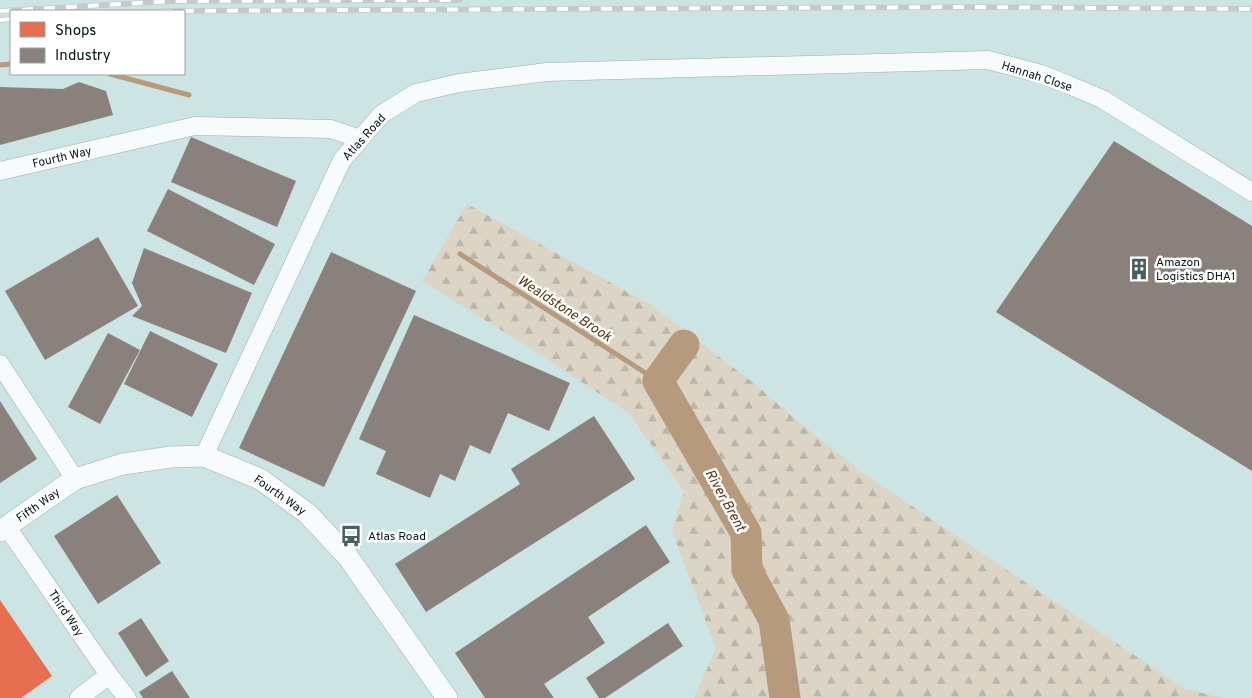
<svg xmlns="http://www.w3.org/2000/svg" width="1252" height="698" viewBox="0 0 1252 698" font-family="Overpass,sans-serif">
	<defs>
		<pattern id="forest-firs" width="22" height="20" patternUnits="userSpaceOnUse" patternTransform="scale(1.25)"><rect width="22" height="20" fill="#dcd4c5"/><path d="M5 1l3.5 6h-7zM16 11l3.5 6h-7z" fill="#bbb5a8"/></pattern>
	</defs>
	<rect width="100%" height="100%" fill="#cce4e3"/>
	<!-- forest -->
	<path fill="url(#forest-firs)" d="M 467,204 L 651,305 L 756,385 L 812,433 L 870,478 L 1185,689 L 1223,698 L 694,698 L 716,649 L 672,531 L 684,492 L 630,414 L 527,346 L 422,281 Z"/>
	<!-- shops -->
	<path fill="#e76f51" d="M 0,600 L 52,676 L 21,698 L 0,698 Z"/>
	<!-- industry -->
	<g fill="#8a817c">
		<path d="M 79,82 L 106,91 L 113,115 L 0,145 L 0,87 L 63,89 Z"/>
		<path d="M 191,137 L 296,181 L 277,227 L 171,182 Z"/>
		<path d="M 1114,141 L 1252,226 L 1252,471 L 996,312 Z"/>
		<path d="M 168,189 L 275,244 L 254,285 L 147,231 Z"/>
		<path d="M 98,237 L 138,306 L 45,360 L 5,291 Z"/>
		<path d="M 144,248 L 252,293 L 226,353 L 132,316 L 142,306 L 132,283 Z"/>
		<path d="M 331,252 L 416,291 L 324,487 L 239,448 Z"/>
		<path d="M 414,315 L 570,383 L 549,431 L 508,413 L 490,454 L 470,445 L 455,481 L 440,474 L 430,498 L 376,474 L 386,451 L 359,439 Z"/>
		<path d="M 150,331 L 218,364 L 192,417 L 124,384 Z"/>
		<path d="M 108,333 L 140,350 L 100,424 L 68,407 Z"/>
		<path d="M 0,401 L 37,459 L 0,483 Z"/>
		<path d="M 594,416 L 635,479 L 426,612 L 395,564 L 520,484 L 511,469 Z"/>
		<path d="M 117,495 L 161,563 L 98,604 L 54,536 Z"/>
		<path d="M 646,525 L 670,562 L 588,617 L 605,643 L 544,684 L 554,698 L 485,698 L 455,653 Z"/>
		<path d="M 141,618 L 169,661 L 146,677 L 118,633 Z"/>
		<path d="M 668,623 L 683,646 L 605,698 L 599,698 L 586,678 Z"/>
		<path d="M 172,671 L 190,698 L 143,698 L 139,692 Z"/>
	</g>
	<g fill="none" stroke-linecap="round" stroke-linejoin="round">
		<!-- stream -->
		<g stroke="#b69a7e" stroke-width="5">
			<path d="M 0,65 L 11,64"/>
			<path d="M 110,74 L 189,95"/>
			<path d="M 460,254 L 658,381"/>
		</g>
		<!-- river -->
		<path stroke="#b69a7e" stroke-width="31" d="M 684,345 L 658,381 L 746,533 L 747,570 L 774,620 L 785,698"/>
		<!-- minor casing -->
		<g stroke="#9db0af" stroke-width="19">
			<g id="minor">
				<path d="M 0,171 L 195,126 L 331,129 L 360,139"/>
				<path d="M 0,364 L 75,479"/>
				<path d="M 204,456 L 342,160 L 375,122 L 382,114 L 416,93 L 459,83 L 547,72 L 988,60 L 1041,74 L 1069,85 L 1102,99 L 1252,192"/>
				<path d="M 7,527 L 109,675 L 127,698"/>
				<path d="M 79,698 L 109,675"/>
			</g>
		</g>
		<!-- major casing -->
		<g stroke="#9db0af" stroke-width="22">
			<path id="major" d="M 0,531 L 75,479 L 123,464 L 171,457 L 204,456 L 260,479 L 308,514 L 348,557 L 447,698"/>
		</g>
		<!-- minor -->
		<use href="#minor" stroke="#f7fbfb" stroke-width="18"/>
		<!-- major -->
		<use href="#major" stroke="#f7fbfb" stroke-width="21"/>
		<!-- rail casing -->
		<g stroke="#c3caca" stroke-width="5.5">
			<g id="rail">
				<path d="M 0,11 L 175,1 L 460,0"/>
				<path d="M 161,11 L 965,7 L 1252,9"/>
				<path d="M 0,20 L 11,19"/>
			</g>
		</g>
		<!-- rail -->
		<use href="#rail" stroke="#fff" stroke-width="4" stroke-dasharray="11" stroke-linecap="butt"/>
	</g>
	<!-- icons -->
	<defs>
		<g id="building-bare" transform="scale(1.725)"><path d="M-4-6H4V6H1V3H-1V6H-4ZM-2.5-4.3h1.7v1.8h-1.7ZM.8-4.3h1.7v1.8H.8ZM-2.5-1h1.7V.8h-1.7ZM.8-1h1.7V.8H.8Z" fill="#4b5e5d" stroke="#fff" stroke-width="2.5" paint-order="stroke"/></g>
		<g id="bus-bare" transform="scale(1.725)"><path d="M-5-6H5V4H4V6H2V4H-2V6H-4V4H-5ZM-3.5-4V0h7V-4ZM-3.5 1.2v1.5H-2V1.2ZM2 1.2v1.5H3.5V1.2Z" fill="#4b5e5d" stroke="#fff" stroke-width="2.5" paint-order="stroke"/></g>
	</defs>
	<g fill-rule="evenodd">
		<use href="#building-bare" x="1139" y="269"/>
		<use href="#bus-bare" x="351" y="536"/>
	</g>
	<g text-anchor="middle" stroke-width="5" stroke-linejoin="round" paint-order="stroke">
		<!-- street labels -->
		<g font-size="12" fill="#051615" stroke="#fff">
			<text transform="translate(1037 76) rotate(18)" y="4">Hannah Close</text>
			<text transform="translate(364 137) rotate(-48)" y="4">Atlas Road</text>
			<text transform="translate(62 157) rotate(-13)" y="4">Fourth Way</text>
			<text transform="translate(280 495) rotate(35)" y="4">Fourth Way</text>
			<text transform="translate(38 505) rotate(-35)" y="4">Fifth Way</text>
			<text transform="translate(66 613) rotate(56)" y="4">Third Way</text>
		</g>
		<!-- poi labels -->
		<g font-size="12" fill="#051615" stroke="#fff" text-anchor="start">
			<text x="1156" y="266">Amazon<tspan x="1156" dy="14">Logistics DHA1</tspan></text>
			<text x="368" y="540">Atlas Road</text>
		</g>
		<!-- water labels -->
		<g font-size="14" font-style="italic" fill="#593515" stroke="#fff">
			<text transform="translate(565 308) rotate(33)" y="5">Wealdstone Brook</text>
			<text transform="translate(726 500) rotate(61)" y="5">River Brent</text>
		</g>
	</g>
	<!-- legend -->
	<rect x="10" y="10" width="175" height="65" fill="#ffffff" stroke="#9ba2a1"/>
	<rect x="20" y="22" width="25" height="15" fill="#e76f51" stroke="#9ba2a1"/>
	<text x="55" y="35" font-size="15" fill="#051615">Shops</text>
	<rect x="20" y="48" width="25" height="15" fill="#8a817c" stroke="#9ba2a1"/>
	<text x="55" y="60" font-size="15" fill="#051615">Industry</text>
</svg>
